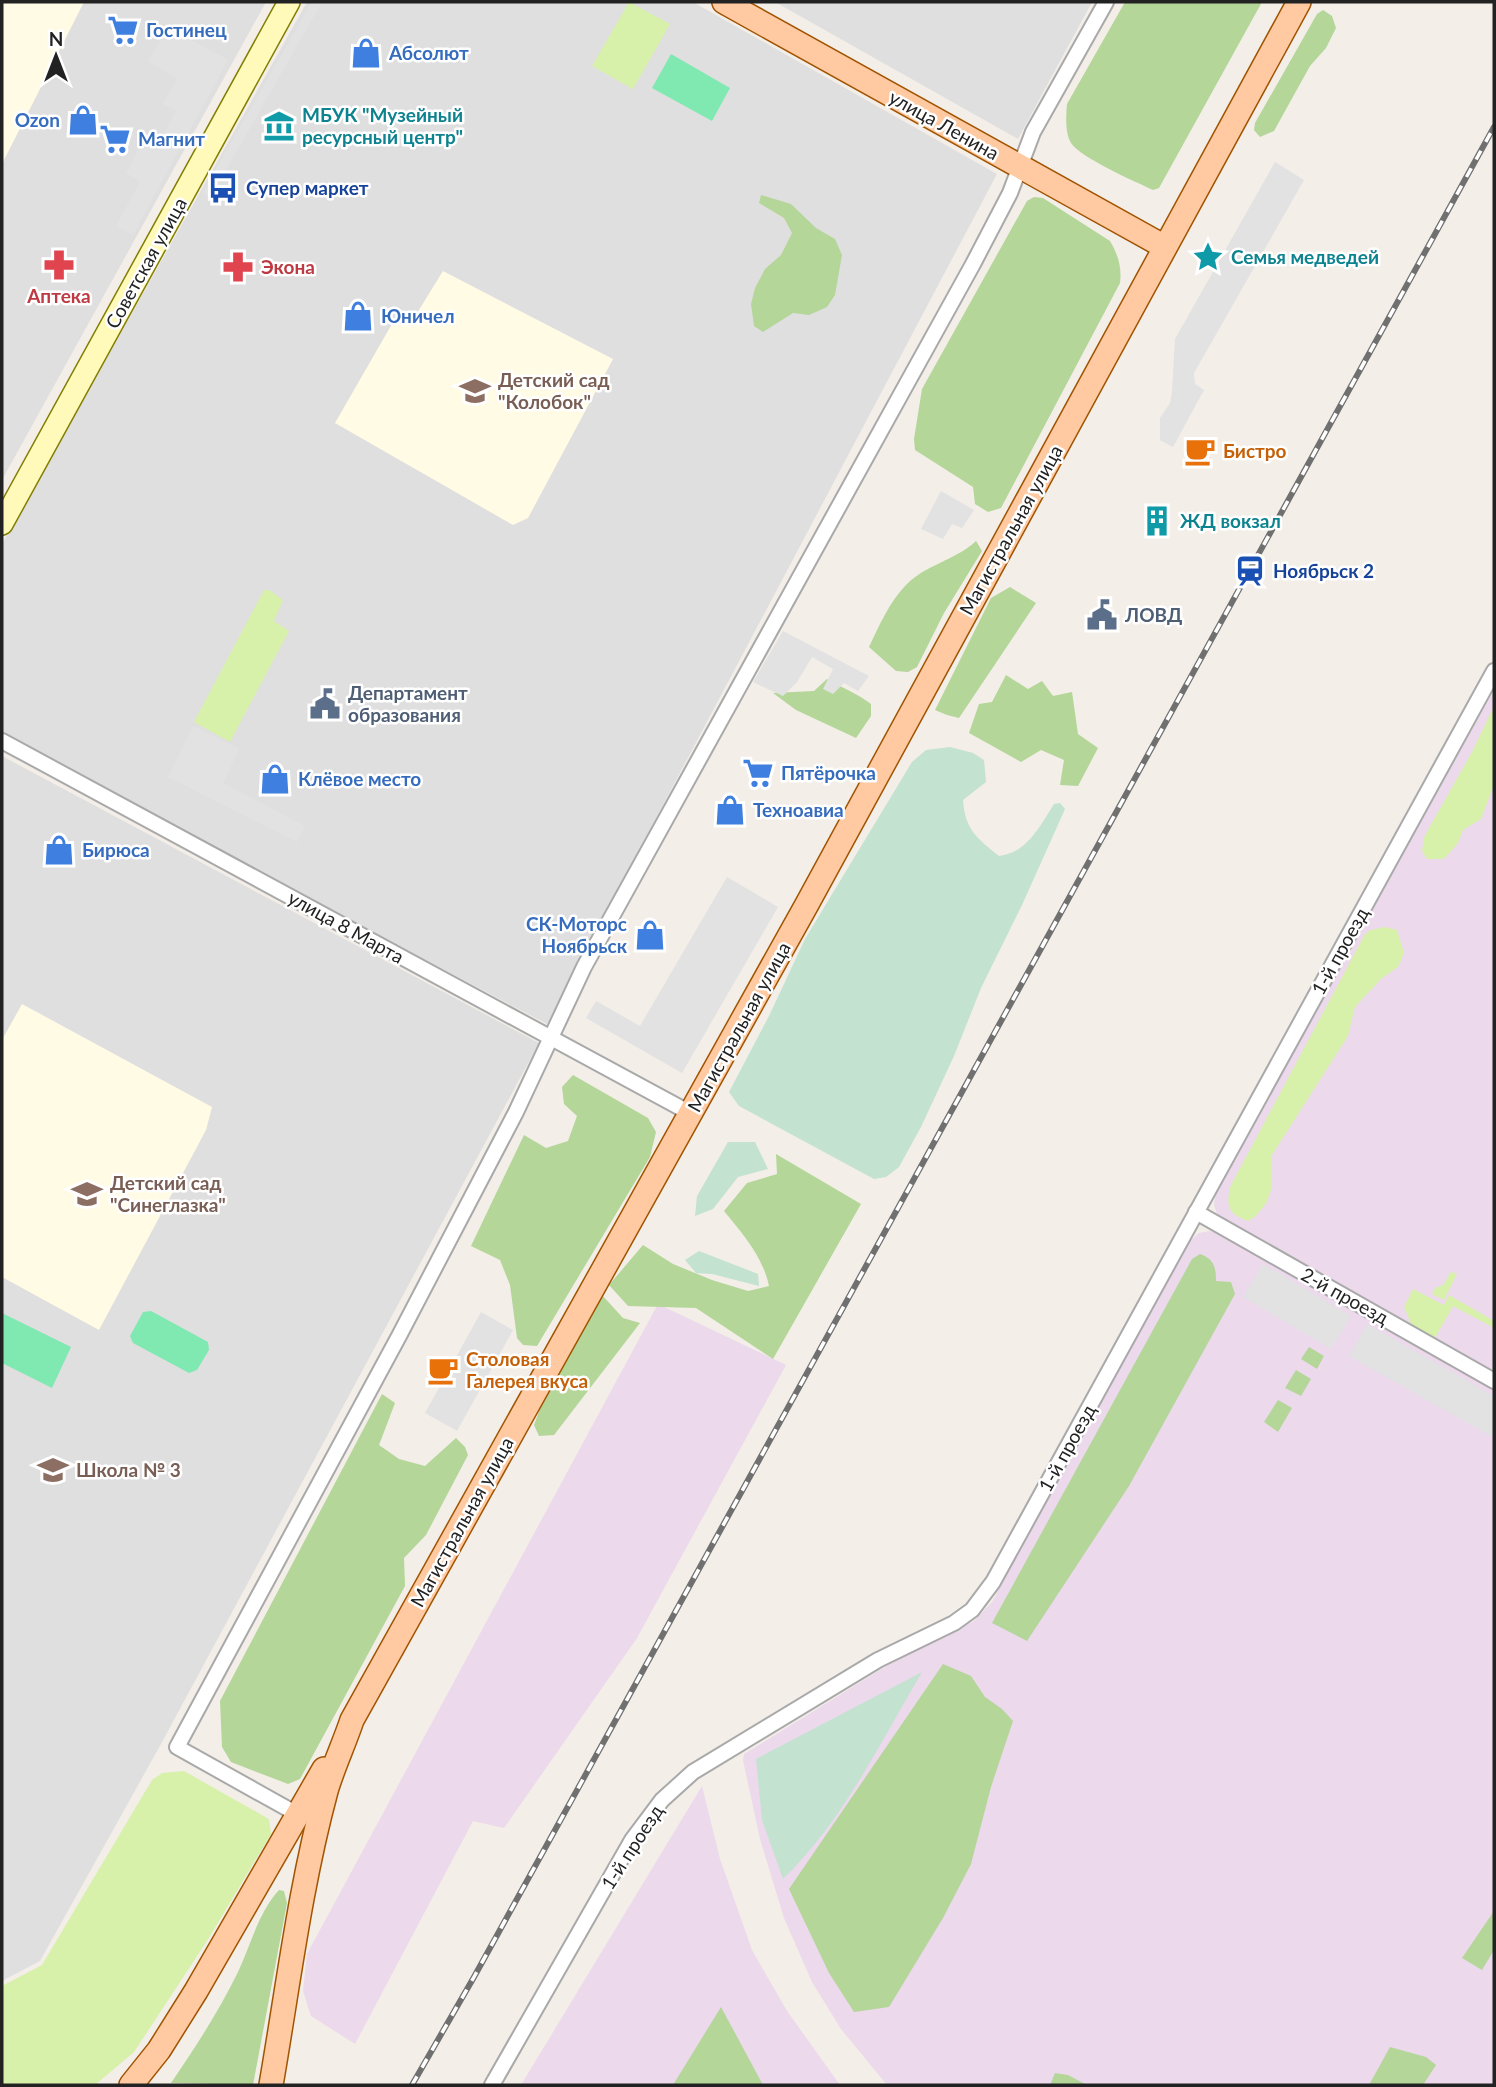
<svg xmlns="http://www.w3.org/2000/svg" width="1496" height="2087" viewBox="0 0 1496 2087" font-family="Lato,sans-serif">
	<rect width="100%" height="100%" fill="#f3eee8"/>
	<!-- residential -->
	<g fill="#e0dfdf">
		<path d="M 2,2 L 266,2 L 2,480 Z"/>
		<path d="M 307,2 L 693,2 L 997,174 L 547,1024 L 2,736 L 2,544 Z"/>
		<path d="M 775,2 L 1092,2 L 1018,139 Z"/>
		<path d="M 2,756 L 539,1043 L 161,1744 L 40,1961 L 2,1981 Z"/>
	</g>
	<!-- industrial -->
	<g fill="#ecd9ec">
		<path d="M 1494,690 L 1494,1375 L 1223,1221 L 1217,1214 L 1214,1205 L 1215,1195 Z"/>
		<path d="M 1210,1231 L 1218,1232 L 1494,1386 L 1494,2085 L 887,2085 L 841,2029 L 812,1982 L 784,1918 L 760,1839 L 743,1760 L 744,1754 L 885,1667 L 974,1621 L 992,1602 L 1191,1240 L 1199,1233 Z"/>
		<path d="M 658,1304 L 786,1365 L 637,1638 L 504,1828 L 473,1821 L 355,2044 L 311,2016 L 303,1991 L 307,1954 Z"/>
		<path d="M 702,1786 L 720,1859 L 752,1950 L 787,2011 L 840,2085 L 521,2085 Z"/>
	</g>
	<!-- education -->
	<g fill="#fffbe5">
		<path d="M 2,2 L 84,2 L 3,162 L 2,161 Z"/>
		<path d="M 443,271 L 613,359 L 528,518 L 513,525 L 335,423 L 400,310 L 414,318 Z"/>
		<path d="M 22,1004 L 212,1107 L 206,1130 L 99,1330 L 2,1277 L 2,1040 Z"/>
	</g>
	<!-- grass -->
	<g fill="#d7f0aa">
		<path d="M 629,2 L 670,24 L 633,89 L 592,66 Z"/>
		<path d="M 264,590 L 269,590 L 283,600 L 274,621 L 289,631 L 230,742 L 194,722 Z"/>
		<path d="M 1494,706 L 1494,785 L 1481,819 L 1463,830 L 1458,843 L 1444,859 L 1427,859 L 1422,851 L 1424,837 L 1473,750 Z"/>
		<path d="M 1385,927 L 1397,930 L 1404,953 L 1398,967 L 1381,979 L 1355,1007 L 1348,1036 L 1272,1155 L 1271,1190 L 1267,1202 L 1256,1216 L 1248,1221 C 1228,1214 1226,1207 1230,1187 L 1365,934 L 1371,930 Z"/>
		<path d="M 1451,1272 L 1457,1274 L 1444,1300 L 1432,1294 L 1435,1288 L 1443,1285 Z"/>
		<path d="M 1413,1289 L 1444,1305 L 1449,1295 L 1494,1321 L 1494,1328 L 1453,1306 L 1435,1338 L 1411,1324 L 1404,1307 Z"/>
		<path d="M 184,1771 L 269,1819 L 271,1834 L 207,1941 L 134,2052 L 95,2085 L 2,2085 L 2,1986 L 42,1965 L 152,1780 L 162,1773 Z"/>
	</g>
	<!-- forest -->
	<g fill="#b4d699">
		<path d="M 1125,2 L 1262,2 L 1159,188 L 1153,190 C 1134,181 1081,158 1071,143 C 1065,133 1066,116 1067,104 Z"/>
		<path d="M 1323,10 L 1332,16 L 1336,28 L 1326,48 L 1310,66 L 1274,131 L 1260,137 L 1254,130 L 1255,123 L 1317,14 Z"/>
		<path d="M 761,195 L 791,204 L 816,228 L 835,239 L 842,255 L 835,295 L 827,307 L 809,315 L 793,313 L 763,332 L 754,326 L 751,304 L 755,288 L 765,269 L 781,255 L 792,233 L 784,218 L 759,203 Z"/>
		<path d="M 1034,197 L 1043,198 L 1110,241 C 1118,255 1122,267 1120,283 L 1001,508 L 988,512 L 975,504 L 973,487 L 915,450 L 914,439 L 922,389 L 1027,201 Z"/>
		<path d="M 976,541 L 982,551 L 944,613 L 917,667 L 908,672 L 896,671 L 869,647 C 879,626 890,601 906,585 C 925,565 956,560 976,541 Z"/>
		<path d="M 1010,587 L 1036,603 L 959,718 L 947,715 L 935,710 L 991,598 Z"/>
		<path d="M 1006,675 L 1028,689 L 1042,681 L 1053,696 L 1072,692 L 1078,734 L 1098,748 L 1078,786 L 1060,785 L 1064,760 L 1041,750 L 1021,762 L 969,733 L 979,704 L 992,702 Z"/>
		<path d="M 827,679 C 842,688 857,693 871,704 L 871,716 L 856,738 L 796,710 L 773,693 L 814,691 Z"/>
		<path d="M 573,1075 L 648,1118 L 656,1132 L 650,1157 L 537,1346 L 523,1345 L 517,1338 L 510,1285 L 500,1260 L 471,1246 L 524,1135 L 546,1148 L 568,1141 L 577,1116 L 564,1104 L 562,1087 Z"/>
		<path d="M 776,1154 L 861,1204 L 773,1359 L 696,1308 L 628,1306 L 609,1285 L 643,1245 L 673,1264 L 712,1280 L 748,1291 L 769,1286 C 763,1257 743,1234 724,1211 L 747,1183 L 777,1174 Z"/>
		<path d="M 1200,1254 C 1214,1259 1216,1267 1216,1281 L 1231,1282 L 1235,1294 L 1129,1486 L 1027,1641 L 992,1623 L 1192,1259 Z"/>
		<path d="M 601,1294 L 623,1318 L 640,1323 L 554,1435 L 539,1436 L 534,1425 L 546,1393 Z"/>
		<path d="M 1309,1347 L 1324,1356 L 1317,1369 L 1301,1359 Z"/>
		<path d="M 1296,1370 L 1311,1379 L 1301,1396 L 1285,1388 Z"/>
		<path d="M 382,1394 L 395,1403 L 379,1445 L 399,1459 L 425,1466 L 456,1438 L 465,1447 L 468,1455 L 426,1535 L 404,1558 L 405,1586 L 300,1779 L 288,1784 L 231,1762 L 222,1747 L 220,1701 Z"/>
		<path d="M 1278,1400 L 1292,1408 L 1278,1432 L 1264,1422 Z"/>
		<path d="M 943,1664 L 971,1676 L 985,1697 L 1002,1709 L 1013,1721 L 991,1787 L 971,1864 L 943,1918 L 889,2007 L 854,2012 L 829,1973 L 789,1889 Z"/>
		<path d="M 279,1890 L 284,1891 L 287,1903 L 253,2085 L 171,2083 C 195,2048 219,2011 238,1972 C 251,1945 258,1913 279,1890 Z"/>
		<path d="M 1494,1911 L 1494,1950 L 1482,1970 L 1462,1958 Z"/>
		<path d="M 721,2007 L 763,2085 L 673,2085 Z"/>
		<path d="M 1390,2047 L 1426,2057 L 1436,2065 L 1423,2085 L 1369,2085 Z"/>
		<path d="M 1055,2073 L 1068,2075 L 1087,2085 L 1050,2085 Z"/>
	</g>
	<!-- wetland -->
	<g fill="#c3e2d0">
		<path d="M 950,747 L 973,753 L 984,760 L 986,782 L 963,800 C 965,830 977,838 999,856 C 1027,853 1040,826 1054,804 L 1060,803 L 1065,809 L 1022,905 L 981,988 L 954,1056 L 921,1127 L 899,1167 L 886,1177 L 874,1179 L 739,1106 L 729,1092 L 769,1016 L 805,939 L 912,762 L 926,750 Z"/>
		<path d="M 728,1142 L 755,1142 L 768,1169 L 738,1177 L 713,1209 L 695,1216 L 697,1196 Z"/>
		<path d="M 699,1251 L 758,1274 L 759,1286 L 712,1274 L 696,1273 L 685,1260 Z"/>
		<path d="M 922,1672 C 880,1743 843,1821 783,1879 L 762,1820 L 756,1759 Z"/>
	</g>
	<!-- pitch -->
	<g fill="#80e8b1">
		<path d="M 671,54 L 730,88 L 712,121 L 652,88 Z"/>
		<path d="M 151,1311 L 208,1342 L 209,1350 L 197,1370 L 189,1373 L 133,1343 L 130,1336 L 143,1312 Z"/>
		<path d="M 2,1313 L 71,1347 L 52,1388 L 2,1363 Z"/>
	</g>
	<!-- parking -->
	<g fill="#e2e2e2">
		<path d="M 312,2 L 322,2 L 210,198 L 202,193 Z"/>
		<path d="M 167,27 L 228,60 L 133,235 L 116,226 L 140,181 L 126,173 L 146,135 L 159,142 L 176,111 L 163,104 L 177,78 L 148,62 Z"/>
		<path d="M 1275,162 L 1304,180 L 1194,373 L 1195,384 L 1204,390 L 1173,447 L 1160,440 L 1160,418 L 1170,403 L 1172,392 L 1175,339 Z"/>
		<path d="M 941,491 L 974,510 L 962,528 L 952,524 L 943,539 L 921,529 Z"/>
		<path d="M 783,631 L 869,676 L 858,691 L 844,683 L 833,694 L 823,689 L 833,669 L 812,657 L 797,682 L 783,696 L 753,682 Z"/>
		<path d="M 193,726 L 239,749 L 223,783 L 305,826 L 297,842 L 168,777 Z"/>
		<path d="M 727,877 L 778,907 L 682,1073 L 586,1018 L 596,1001 L 640,1026 Z"/>
		<path d="M 1263,1264 L 1351,1316 L 1331,1349 L 1243,1297 Z"/>
		<path d="M 481,1312 L 513,1330 L 457,1431 L 425,1413 Z"/>
		<path d="M 1367,1324 L 1494,1396 L 1494,1438 L 1349,1356 Z"/>
	</g>
	<g fill="none" stroke-linecap="round" stroke-linejoin="round">
		<!-- street casing -->
		<g stroke="#a9a9a9" stroke-width="18">
			<g id="street">
				<path d="M 2,741 L 690,1113"/>
				<path d="M 1196,1212 L 1494,1381"/>
				<path d="M 297,1814 L 177,1747 L 399,1336 L 516,1112 L 584,967 L 973,264 L 1010,193 L 1033,132 L 1106,2"/>
				<path d="M 492,2085 L 632,1840 L 662,1800 L 693,1772 L 878,1660 L 954,1623 L 972,1610 L 993,1582 L 1494,671"/>
			</g>
		</g>
		<!-- secondary casing -->
		<g stroke="#827e00" stroke-width="24">
			<path id="secondary" d="M 2,524 L 289,2"/>
		</g>
		<!-- primary casing -->
		<g stroke="#a05400" stroke-width="26">
			<g id="primary">
				<path d="M 724,2 L 1165,247"/>
				<path d="M 131,2085 L 159,2050 L 196,1991 L 324,1769"/>
				<path d="M 271,2085 C 288,1987 300,1887 326,1791 C 333,1767 344,1744 352,1720 L 806,906 L 1299,2"/>
			</g>
		</g>
		<!-- street -->
		<use href="#street" stroke="#fff" stroke-width="14"/>
		<!-- secondary -->
		<use href="#secondary" stroke="#fff9ba" stroke-width="21"/>
		<!-- primary -->
		<use href="#primary" stroke="#ffc9a1" stroke-width="23"/>
		<!-- rail casing -->
		<g stroke="#707070" stroke-width="6">
			<path id="rail" d="M 412,2085 L 474,1977 L 1494,127"/>
		</g>
		<!-- rail -->
		<use href="#rail" stroke="#fff" stroke-width="3.5" stroke-dasharray="10" stroke-linecap="butt"/>
	</g>
	<!-- icons -->
	<defs>
		<g id="supermarket-bare" transform="scale(2.415)"><path d="M-6-5.5h2.5l.6 2H6L4.5 2H-2.5L-4.4-4H-6ZM-1.5 3.2a1.3 1.3 0 1 0 .1 0ZM3 3.2a1.3 1.3 0 1 0 .1 0Z" fill="#3f7fe0" stroke="#fff" stroke-width="2.5" paint-order="stroke"/></g>
		<g id="shop-bare" transform="scale(2.415)"><path d="M-5-2.5h2.3a2.7 3.5 0 0 1 5.4 0H5L5.5 6h-11ZM-1.5-2.5h3a1.5 2.3 0 0 0-3 0Z" fill="#3f7fe0" stroke="#fff" stroke-width="2.5" paint-order="stroke"/></g>
		<g id="museum-bare" transform="scale(2.415)"><path d="M0-6L6-3V-2H-6V-3ZM-5-1h2V3h-2ZM-1-1h2V3h-2ZM3-1h2V3H3ZM-6 4H6V6H-6Z" fill="#0f9aa8" stroke="#fff" stroke-width="2.5" paint-order="stroke"/></g>
		<g id="bus-bare" transform="scale(2.415)"><path d="M-5-6H5V4H4V6H2V4H-2V6H-4V4H-5ZM-3.5-4V0h7V-4ZM-3.5 1.2v1.5H-2V1.2ZM2 1.2v1.5H3.5V1.2Z" fill="#1a4fb4" stroke="#fff" stroke-width="2.5" paint-order="stroke"/></g>
		<g id="sight-bare" transform="scale(2.415)"><path d="M0-6L1.8-2.2L6-1.7L2.9 1.2L3.7 5.4L0 3.3L-3.7 5.4L-2.9 1.2L-6-1.7L-1.8-2.2Z" fill="#0f9aa8" stroke="#fff" stroke-width="2.5" paint-order="stroke"/></g>
		<g id="pharmacy-bare" transform="scale(2.415)"><path d="M-2-6h4v4h4v4h-4v4h-4v-4h-4v-4h4Z" fill="#e0444e" stroke="#fff" stroke-width="2.5" paint-order="stroke"/></g>
		<g id="school-bare" transform="scale(2.415)"><path d="M0-5L7-2L0 1L-7-2ZM-4 1L0 2.5L4 1V4Q0 6-4 4Z" fill="#8d6e63" stroke="#fff" stroke-width="2.5" paint-order="stroke"/></g>
		<g id="cafe-bare" transform="scale(2.415)"><path d="M-5.5-4.5H6V0H3Q3 3.5 0 3.5H-2.5Q-5.5 3.5-5.5 0ZM3-3.2v2h1.7v-2ZM-6 4.5H4V6H-6Z" fill="#e8710a" stroke="#fff" stroke-width="2.5" paint-order="stroke"/></g>
		<g id="building-bare" transform="scale(2.415)"><path d="M-4-6H4V6H1V3H-1V6H-4ZM-2.5-4.3h1.7v1.8h-1.7ZM.8-4.3h1.7v1.8H.8ZM-2.5-1h1.7V.8h-1.7ZM.8-1h1.7V.8H.8Z" fill="#0f9aa8" stroke="#fff" stroke-width="2.5" paint-order="stroke"/></g>
		<g id="station-bare" transform="scale(2.415)"><path d="M-3-6H3Q5-6 5-4V2Q5 4 3 4L4.5 6H3L1.5 4h-3L-3 6H-4.5L-3 4Q-5 4-5 2V-4Q-5-6-3-6ZM-3.5-4v3h7v-3ZM-3.5 1v1.5H-2V1ZM2 1v1.5H3.5V1Z" fill="#1a4fb4" stroke="#fff" stroke-width="2.5" paint-order="stroke"/></g>
		<g id="civic-bare" transform="scale(2.415)"><path d="M-.6-6.5H3V-4.5H.6V-3L4-1V1h2V6H-6V1h2V-1L-.6-3ZM-1.2 2.5V6h2.4V2.5Z" fill="#5c6f8a" stroke="#fff" stroke-width="2.5" paint-order="stroke"/></g>
	</defs>
	<g fill-rule="evenodd">
		<use href="#supermarket-bare" x="123" y="30"/>
		<use href="#shop-bare" x="366" y="53"/>
		<use href="#shop-bare" x="83" y="120"/>
		<use href="#museum-bare" x="279" y="126"/>
		<use href="#supermarket-bare" x="115" y="139"/>
		<use href="#bus-bare" x="223" y="188"/>
		<use href="#sight-bare" x="1208" y="257"/>
		<use href="#pharmacy-bare" x="59" y="265"/>
		<use href="#pharmacy-bare" x="238" y="267"/>
		<use href="#shop-bare" x="358" y="316"/>
		<use href="#school-bare" x="475" y="391"/>
		<use href="#cafe-bare" x="1200" y="451"/>
		<use href="#building-bare" x="1157" y="521"/>
		<use href="#station-bare" x="1250" y="571"/>
		<use href="#civic-bare" x="1102" y="615"/>
		<use href="#civic-bare" x="325" y="704"/>
		<use href="#supermarket-bare" x="758" y="773"/>
		<use href="#shop-bare" x="275" y="779"/>
		<use href="#shop-bare" x="730" y="810"/>
		<use href="#shop-bare" x="59" y="850"/>
		<use href="#shop-bare" x="650" y="935"/>
		<use href="#school-bare" x="87" y="1194"/>
		<use href="#cafe-bare" x="443" y="1370"/>
		<use href="#school-bare" x="53" y="1470"/>
	</g>
	<g text-anchor="middle" stroke-width="5" stroke-linejoin="round" paint-order="stroke">
		<!-- shop labels -->
		<g font-size="19" font-weight="bold" fill="#366cbe" stroke="#fff" text-anchor="start">
			<text x="146" y="37">Гостинец</text>
			<text x="389" y="60">Абсолют</text>
			<text x="60" y="127" text-anchor="end">Ozon</text>
			<text x="138" y="146">Магнит</text>
			<text x="381" y="323">Юничел</text>
			<text x="781" y="780">Пятёрочка</text>
			<text x="298" y="786">Клёвое место</text>
			<text x="753" y="817">Техноавиа</text>
			<text x="82" y="857">Бирюса</text>
			<text x="627" y="931" text-anchor="end">СК-Моторс<tspan x="627" dy="22">Ноябрьск</tspan></text>
		</g>
		<!-- culture labels -->
		<g font-size="19" font-weight="bold" fill="#0d838f" stroke="#fff" text-anchor="start">
			<text x="302" y="122">МБУК "Музейный<tspan x="302" dy="22">ресурсный центр"</tspan></text>
			<text x="1231" y="264">Семья медведей</text>
			<text x="1180" y="528">ЖД вокзал</text>
		</g>
		<!-- street labels -->
		<g font-size="19" fill="#222" stroke="#fff">
			<text transform="translate(944 125) rotate(29)" y="7">улица Ленина</text>
			<text transform="translate(146 263) rotate(-61)" y="7">Советская улица</text>
			<text transform="translate(1011 530) rotate(-61)" y="7">Магистральная улица</text>
			<text transform="translate(346 927) rotate(29)" y="7">улица 8 Марта</text>
			<text transform="translate(1340 951) rotate(-61)" y="7">1-й проезд</text>
			<text transform="translate(739 1027) rotate(-61)" y="7">Магистральная улица</text>
			<text transform="translate(1345 1296) rotate(29)" y="7">2-й проезд</text>
			<text transform="translate(1067 1448) rotate(-61)" y="7">1-й проезд</text>
			<text transform="translate(462 1522) rotate(-61)" y="7">Магистральная улица</text>
			<text transform="translate(632 1847) rotate(-57)" y="7">1-й проезд</text>
		</g>
		<!-- transit labels -->
		<g font-size="19" font-weight="bold" fill="#164399" stroke="#fff" text-anchor="start">
			<text x="246" y="195">Супер маркет</text>
			<text x="1273" y="578">Ноябрьск 2</text>
		</g>
		<!-- health labels -->
		<g font-size="19" font-weight="bold" fill="#be3a42" stroke="#fff" text-anchor="start">
			<text x="261" y="274">Экона</text>
			<text x="59" y="303" text-anchor="middle">Аптека</text>
		</g>
		<!-- education labels -->
		<g font-size="19" font-weight="bold" fill="#785e54" stroke="#fff" text-anchor="start">
			<text x="498" y="387">Детский сад<tspan x="498" dy="22">"Колобок"</tspan></text>
			<text x="110" y="1190">Детский сад<tspan x="110" dy="22">"Синеглазка"</tspan></text>
			<text x="76" y="1477">Школа № 3</text>
		</g>
		<!-- food labels -->
		<g font-size="19" font-weight="bold" fill="#c56008" stroke="#fff" text-anchor="start">
			<text x="1223" y="458">Бистро</text>
			<text x="466" y="1366">Столовая<tspan x="466" dy="22">Галерея вкуса</tspan></text>
		</g>
		<!-- service labels -->
		<g font-size="19" font-weight="bold" fill="#4e5e75" stroke="#fff" text-anchor="start">
			<text x="1125" y="622">ЛОВД</text>
			<text x="348" y="700">Департамент<tspan x="348" dy="22">образования</tspan></text>
		</g>
	</g>
	<!-- border -->
	<rect width="1496" height="2087" fill="none" stroke="#222222" stroke-width="7"/>
	<!-- north arrow -->
	<g transform="translate(56 56)" stroke="#ffffff" stroke-width="5" paint-order="stroke">
	<path d="M0-5L12 26L0 18L-12 26Z" fill="#222222"/>
	<text y="-10" font-size="19" font-weight="bold" text-anchor="middle" fill="#222222">N</text>
	</g>
</svg>
